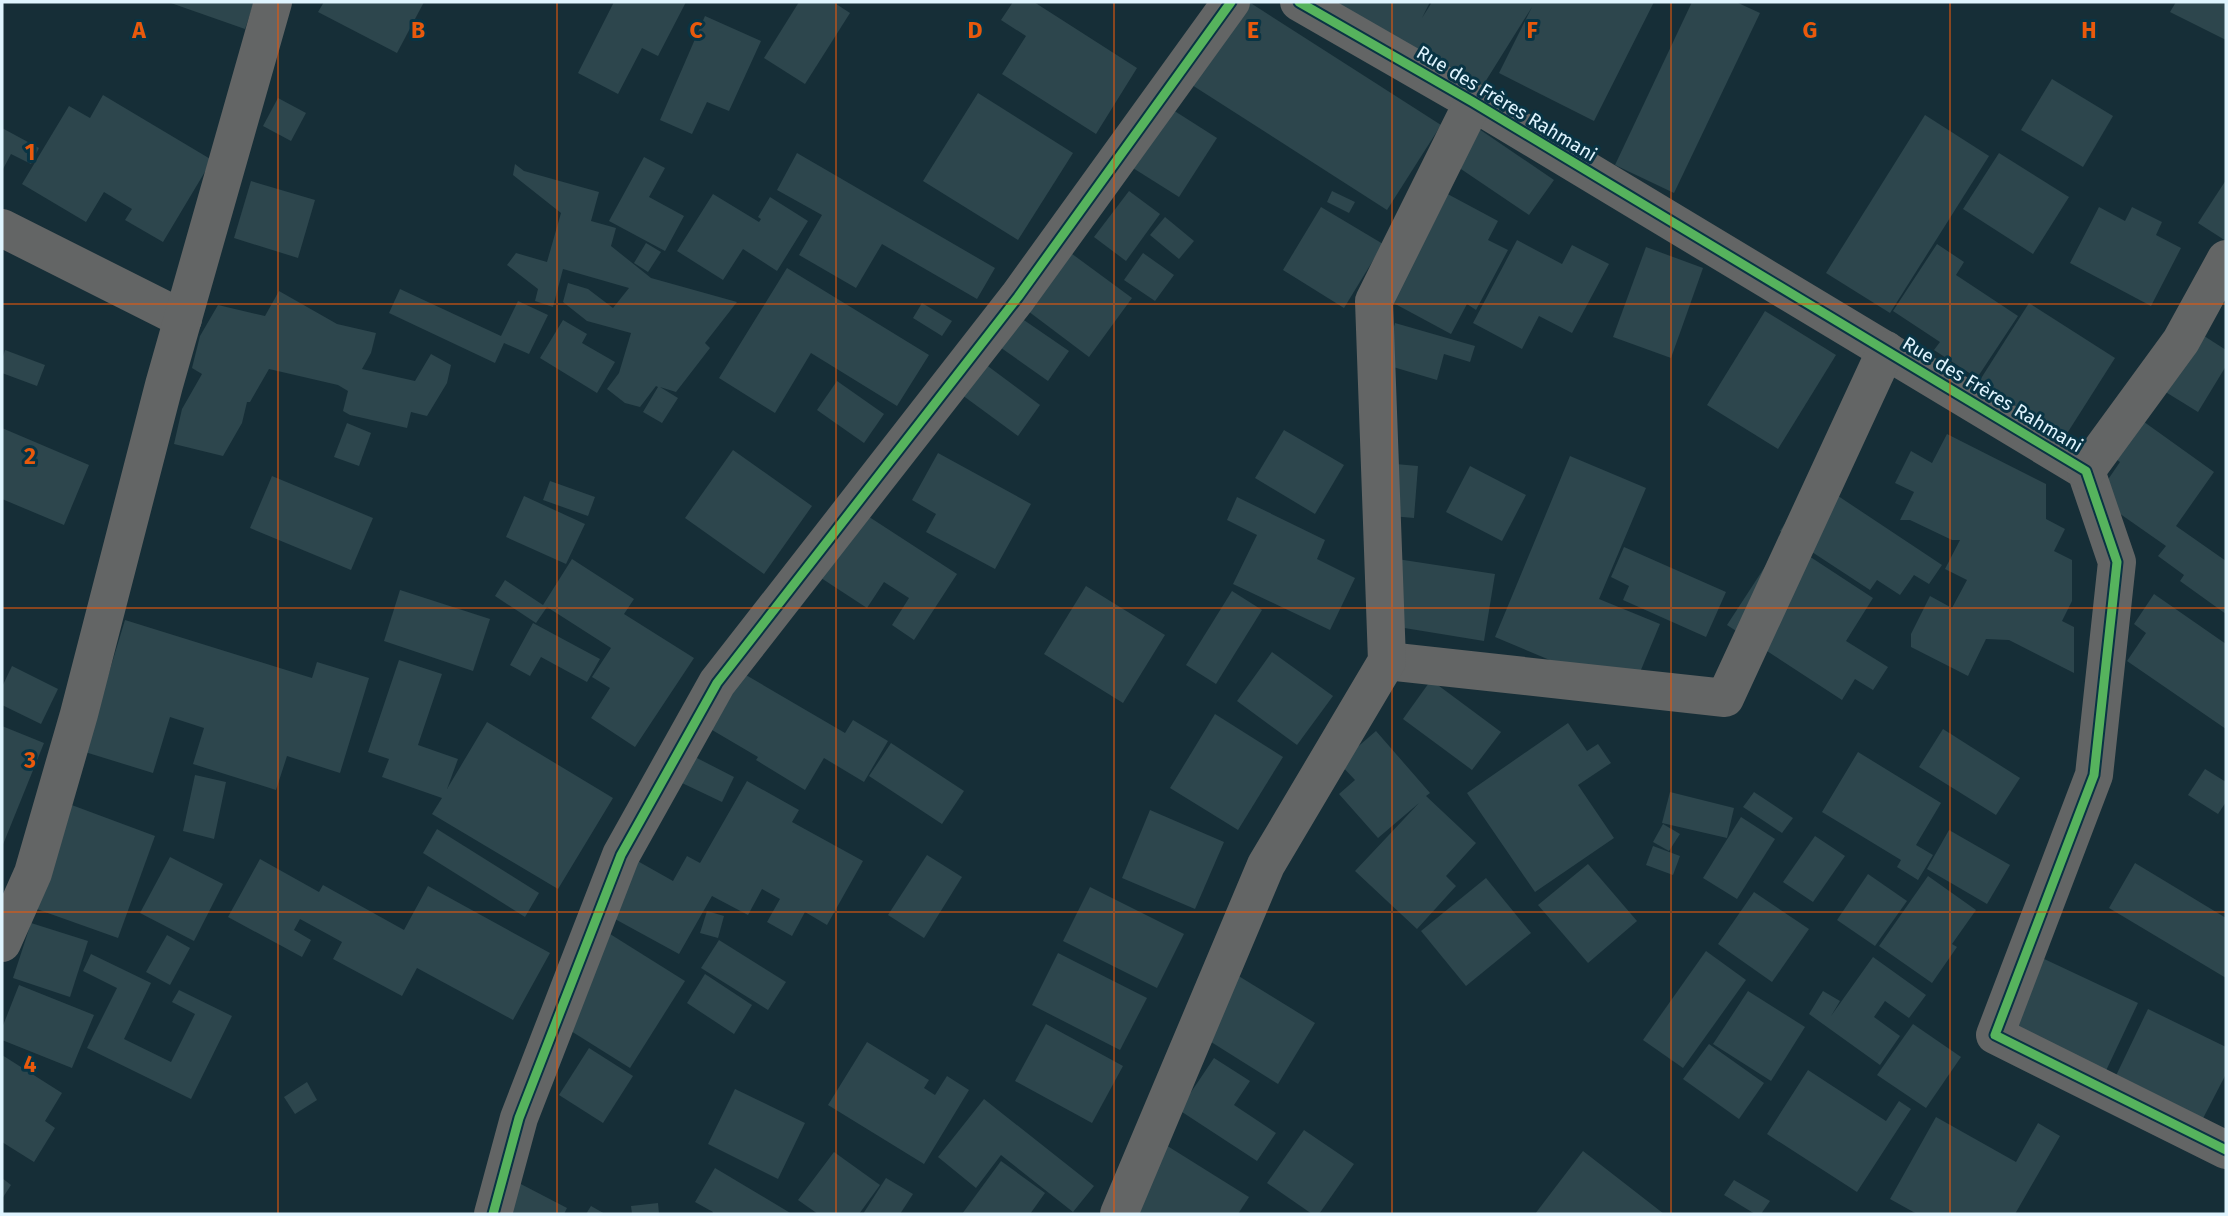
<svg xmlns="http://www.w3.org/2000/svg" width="2228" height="1216" viewBox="0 0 2228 1216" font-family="'Fira Sans',sans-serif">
	<rect width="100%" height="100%" fill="#162e37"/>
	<!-- building -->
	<g fill="#2d464d">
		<path d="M 168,2 L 254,2 L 245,29 Z"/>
		<path d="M 324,2 L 424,2 L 397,53 L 318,12 Z"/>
		<path d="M 614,2 L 686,2 L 658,56 L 642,48 L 618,94 L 578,73 Z"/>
		<path d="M 799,2 L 833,2 L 850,13 L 805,84 L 764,58 Z"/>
		<path d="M 1013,2 L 1034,2 L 1137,68 L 1096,134 L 1002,74 L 1026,36 L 1001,20 Z"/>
		<path d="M 1249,2 L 1441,125 L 1387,210 L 1181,78 Z"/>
		<path d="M 1332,2 L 1430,2 L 1422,18 L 1432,2 L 1654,2 L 1594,121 L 1499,73 L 1532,7 L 1477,95 Z"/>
		<path d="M 1692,2 L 1736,2 L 1760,13 L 1674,193 L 1615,165 Z"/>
		<path d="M 2176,2 L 2226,2 L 2226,40 L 2170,12 Z"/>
		<path d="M 705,16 L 761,41 L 729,111 L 707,102 L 692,134 L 660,120 Z"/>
		<path d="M 2052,79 L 2113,116 L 2083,167 L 2021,130 Z"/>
		<path d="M 978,93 L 1073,153 L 1018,240 L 923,181 Z"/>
		<path d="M 103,95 L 212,160 L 163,242 L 125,220 L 132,209 L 104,192 L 86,222 L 22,184 L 69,106 L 90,118 Z"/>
		<path d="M 278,98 L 306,113 L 291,141 L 263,126 Z"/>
		<path d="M 1162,103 L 1217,138 L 1179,197 L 1125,163 Z"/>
		<path d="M 1925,115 L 1989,156 L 1890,313 L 1826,273 Z"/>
		<path d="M 2,128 L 39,148 L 31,164 L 11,154 L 2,171 Z"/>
		<path d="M 1479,129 L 1554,180 L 1529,215 L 1455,165 Z"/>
		<path d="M 797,153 L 995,268 L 977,299 L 882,244 L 856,288 L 799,255 L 822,215 L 777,190 Z"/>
		<path d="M 1999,153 L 2069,197 L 2033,254 L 1963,209 Z"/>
		<path d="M 644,157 L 665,168 L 649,197 L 684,216 L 665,251 L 609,221 Z"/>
		<path d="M 515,164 L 524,171 L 599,192 L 591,221 L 616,228 L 611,246 L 651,278 L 737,302 L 705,343 L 710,348 L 676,392 L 660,387 L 678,398 L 662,423 L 643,412 L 658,387 L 656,386 L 640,407 L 625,403 L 607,389 L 619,373 L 631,333 L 587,321 L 563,302 L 568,283 L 588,289 L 613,308 L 629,288 L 563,269 L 553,307 L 535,301 L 538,289 L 507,265 L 516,253 L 547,262 L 561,213 L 513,175 Z"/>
		<path d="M 2226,180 L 2226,241 L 2198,223 Z"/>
		<path d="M 251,181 L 315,200 L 298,258 L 234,238 Z"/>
		<path d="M 1129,191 L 1160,214 L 1126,261 L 1094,237 Z"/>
		<path d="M 1332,191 L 1355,202 L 1349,213 L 1327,202 Z"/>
		<path d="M 1442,191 L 1498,221 L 1488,240 L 1508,250 L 1476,310 L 1467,304 L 1451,334 L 1386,299 Z"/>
		<path d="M 713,194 L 759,222 L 761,219 L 758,217 L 770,197 L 808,221 L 777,271 L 743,249 L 723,280 L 677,251 Z"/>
		<path d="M 1321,207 L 1383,244 L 1344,308 L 1283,270 Z"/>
		<path d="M 2099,207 L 2125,221 L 2132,207 L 2162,222 L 2156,235 L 2181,248 L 2151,306 L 2070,263 Z"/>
		<path d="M 1165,217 L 1194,241 L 1179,259 L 1150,235 Z"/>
		<path d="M 1517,240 L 1562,264 L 1572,245 L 1609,264 L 1572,333 L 1539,316 L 1522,349 L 1473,323 Z"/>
		<path d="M 646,243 L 661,252 L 648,272 L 634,263 Z"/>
		<path d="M 1937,244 L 1964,262 L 1956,275 L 2018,316 L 1977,378 L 1934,350 L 1940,342 L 1893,311 Z"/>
		<path d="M 1646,247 L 1703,268 L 1671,358 L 1613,337 Z"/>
		<path d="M 1064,248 L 1132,298 L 1089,357 L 1020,305 Z"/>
		<path d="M 1143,253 L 1174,275 L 1155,301 L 1124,280 Z"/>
		<path d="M 787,268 L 929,355 L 897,406 L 811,353 L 775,413 L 719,378 Z"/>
		<path d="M 400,289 L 501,336 L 518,301 L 548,315 L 529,354 L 504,343 L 495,363 L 389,313 Z"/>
		<path d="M 279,291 L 337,324 L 376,333 L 371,353 L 362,369 L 415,381 L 431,354 L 451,365 L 447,383 L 427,416 L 411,412 L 407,428 L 350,415 L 343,411 L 348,391 L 338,385 L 269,369 L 250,402 L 247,402 L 242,423 L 223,456 L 174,444 L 182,409 L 202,374 L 192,368 L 200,336 L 218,305 L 265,316 Z"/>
		<path d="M 922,303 L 952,321 L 942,336 L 913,318 Z"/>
		<path d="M 2029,303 L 2115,358 L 2059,446 L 1973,391 Z"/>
		<path d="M 1765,311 L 1836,355 L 1778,449 L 1707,405 Z"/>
		<path d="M 1018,316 L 1069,351 L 1048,381 L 997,345 Z"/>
		<path d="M 563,320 L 587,334 L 582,343 L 615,362 L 597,393 L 540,358 Z"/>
		<path d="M 1395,323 L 1475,346 L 1470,362 L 1444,354 L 1437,380 L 1383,364 Z"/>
		<path d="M 2187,325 L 2226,350 L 2226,366 L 2198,412 L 2151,383 Z"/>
		<path d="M 5,350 L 45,365 L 37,386 L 2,373 L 2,360 Z"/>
		<path d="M 981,361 L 1040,405 L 1018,436 L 958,392 Z"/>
		<path d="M 837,381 L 884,414 L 864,443 L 817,410 Z"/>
		<path d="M 2126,409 L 2214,472 L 2176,526 L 2226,561 L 2226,614 L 2180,581 L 2184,575 L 2158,556 L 2166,546 L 2096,497 L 2120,462 L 2098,447 Z"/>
		<path d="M 347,423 L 371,433 L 359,466 L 334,457 Z"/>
		<path d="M 2,428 L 89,465 L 64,525 L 2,499 Z"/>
		<path d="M 1284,430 L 1344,465 L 1315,514 L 1255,478 Z"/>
		<path d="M 1947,434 L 2046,484 L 2046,519 L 2065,529 L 2054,551 L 2072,560 L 2072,601 L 2062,621 L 2074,627 L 2074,673 L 2009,640 L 1986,639 L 1968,676 L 1911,647 L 1911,634 L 1930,596 L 1952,608 L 1967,580 L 1945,569 L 1960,540 L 1952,540 L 1910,520 L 1900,520 L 1914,492 L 1895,483 L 1911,451 L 1932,463 Z"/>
		<path d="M 733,450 L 812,506 L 764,574 L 685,518 Z"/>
		<path d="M 938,453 L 1031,504 L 995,569 L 926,532 L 936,514 L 912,500 Z"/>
		<path d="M 1570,456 L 1646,488 L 1599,599 L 1660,624 L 1631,694 L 1495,637 Z"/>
		<path d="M 1384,463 L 1418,466 L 1414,518 L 1380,515 Z"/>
		<path d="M 1470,466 L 1526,495 L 1502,541 L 1446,512 Z"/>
		<path d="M 272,476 L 373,518 L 351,570 L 250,528 Z"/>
		<path d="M 1814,480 L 1942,565 L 1929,584 L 1914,575 L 1900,595 L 1877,580 L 1870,590 L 1780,531 Z"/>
		<path d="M 550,481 L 595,497 L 588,516 L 543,500 Z"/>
		<path d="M 524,496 L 585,524 L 566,564 L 506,537 Z"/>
		<path d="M 1237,497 L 1325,540 L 1317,559 L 1355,578 L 1330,630 L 1233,584 L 1257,535 L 1227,520 Z"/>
		<path d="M 860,511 L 957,574 L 914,640 L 892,625 L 909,598 L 884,582 L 867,608 L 818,576 Z"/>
		<path d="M 1783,539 L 1873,598 L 1846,641 L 1888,667 L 1873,690 L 1855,679 L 1842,700 L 1727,625 Z"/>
		<path d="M 1624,547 L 1726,592 L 1706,637 L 1623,600 L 1629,586 L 1611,577 Z"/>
		<path d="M 572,559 L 634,599 L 624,614 L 694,658 L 635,747 L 591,718 L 610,688 L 592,677 L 611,648 L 547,607 L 536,623 L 495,596 L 505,580 L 543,605 Z"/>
		<path d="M 1397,559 L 1495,574 L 1484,641 L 1386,625 Z"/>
		<path d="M 1086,586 L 1165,635 L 1123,703 L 1044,654 Z"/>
		<path d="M 400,590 L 490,619 L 473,671 L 384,641 Z"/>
		<path d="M 1232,591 L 1262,610 L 1216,684 L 1186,665 Z"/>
		<path d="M 2154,594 L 2226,644 L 2226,729 L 2127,661 L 2146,633 L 2134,624 Z"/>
		<path d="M 125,620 L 312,678 L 317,662 L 369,678 L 340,773 L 287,756 L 276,790 L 193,764 L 204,728 L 170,717 L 153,773 L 85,752 Z"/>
		<path d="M 533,623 L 600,659 L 587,682 L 541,657 L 530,676 L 510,665 Z"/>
		<path d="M 1272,652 L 1333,696 L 1297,745 L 1237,701 Z"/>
		<path d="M 399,660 L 442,674 L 418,745 L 458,759 L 447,789 L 487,722 L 613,798 L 558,889 L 432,814 L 442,798 L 382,777 L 389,759 L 368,752 Z"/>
		<path d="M 12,666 L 58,689 L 41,724 L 2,705 L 2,687 Z"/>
		<path d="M 739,671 L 845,733 L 853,720 L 888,741 L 864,782 L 824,758 L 805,790 L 756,760 L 758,757 L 707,727 Z"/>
		<path d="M 1431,680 L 1501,732 L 1472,770 L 1403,719 Z"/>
		<path d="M 1215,714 L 1283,757 L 1238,830 L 1170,788 Z"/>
		<path d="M 1568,723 L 1587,751 L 1598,744 L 1611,763 L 1578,785 L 1614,838 L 1535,892 L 1467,793 Z"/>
		<path d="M 2,726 L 44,743 L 2,847 Z"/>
		<path d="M 1943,729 L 2020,778 L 1996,815 L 1919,767 Z"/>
		<path d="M 1376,731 L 1430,793 L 1426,796 L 1476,843 L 1446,876 L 1456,886 L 1417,929 L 1355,871 L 1419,803 L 1378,838 L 1339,794 L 1355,780 L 1339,763 Z"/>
		<path d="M 891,743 L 964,791 L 942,824 L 869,776 Z"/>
		<path d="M 1858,752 L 1941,803 L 1916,845 L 1933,855 L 1918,880 L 1897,867 L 1901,860 L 1822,812 Z"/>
		<path d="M 695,757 L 734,777 L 722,802 L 682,783 Z"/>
		<path d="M 2205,769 L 2226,782 L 2226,802 L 2218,814 L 2188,795 Z"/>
		<path d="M 195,775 L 226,782 L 214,839 L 183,831 Z"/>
		<path d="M 747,781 L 799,810 L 792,822 L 863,861 L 827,925 L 805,912 L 792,936 L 767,922 L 780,899 L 762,889 L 748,915 L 712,896 L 679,954 L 604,913 L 634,859 L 673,881 L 687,856 L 700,863 Z"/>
		<path d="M 1670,792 L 1734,808 L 1727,838 L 1662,823 Z"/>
		<path d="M 1754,792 L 1793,818 L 1782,833 L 1743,807 Z"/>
		<path d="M 69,804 L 155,836 L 118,938 L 31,907 Z"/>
		<path d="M 1150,810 L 1224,842 L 1195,909 L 1122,878 Z"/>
		<path d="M 1741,817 L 1775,839 L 1737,899 L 1703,878 Z"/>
		<path d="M 1663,824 L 1680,834 L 1669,851 L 1653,842 Z"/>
		<path d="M 437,829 L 539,893 L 525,917 L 423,853 Z"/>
		<path d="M 1949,830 L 2010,865 L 1987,904 L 1927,869 Z"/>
		<path d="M 1815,836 L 1845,856 L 1813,902 L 1783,882 Z"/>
		<path d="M 1653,846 L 1680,856 L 1673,875 L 1646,865 Z"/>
		<path d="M 927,855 L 962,877 L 924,938 L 888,915 Z"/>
		<path d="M 170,857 L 223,884 L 194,941 L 140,913 Z"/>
		<path d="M 260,859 L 319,892 L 323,885 L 404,930 L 428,886 L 550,953 L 513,1020 L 417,968 L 402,996 L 333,959 L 342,942 L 300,919 L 294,930 L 311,940 L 302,957 L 228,917 Z"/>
		<path d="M 2135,863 L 2226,918 L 2226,978 L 2109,908 Z"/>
		<path d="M 1588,864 L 1637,921 L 1588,963 L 1538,905 Z"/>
		<path d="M 1868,874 L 1907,901 L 1875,946 L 1837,920 Z"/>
		<path d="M 1928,876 L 1976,910 L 1952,944 L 1957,947 L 1932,983 L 1879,946 Z"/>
		<path d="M 1486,878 L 1531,933 L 1466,986 L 1421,931 Z"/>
		<path d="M 1090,887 L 1184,934 L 1157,988 L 1063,941 Z"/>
		<path d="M 1754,892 L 1809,929 L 1772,982 L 1718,944 Z"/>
		<path d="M 707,911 L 724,916 L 718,938 L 700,933 Z"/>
		<path d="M 31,923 L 88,941 L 70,997 L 13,978 Z"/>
		<path d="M 610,934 L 685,981 L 630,1068 L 555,1021 Z"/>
		<path d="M 167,935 L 190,948 L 170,985 L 146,972 Z"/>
		<path d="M 719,940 L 786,982 L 768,1010 L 701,968 Z"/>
		<path d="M 2023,949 L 2138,1003 L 2103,1077 L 2007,1031 Z"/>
		<path d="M 1706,951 L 1746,980 L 1683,1068 L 1643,1040 Z"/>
		<path d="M 1058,953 L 1147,998 L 1120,1050 L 1032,1005 Z"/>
		<path d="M 91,954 L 151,983 L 124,1039 L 171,1062 L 195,1014 L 172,1002 L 179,990 L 232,1016 L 191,1099 L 87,1048 L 117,988 L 83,971 Z"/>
		<path d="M 1873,957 L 1926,995 L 1909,1018 L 1885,1001 L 1874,1017 L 1900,1036 L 1880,1065 L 1809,1014 L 1823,991 L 1840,1001 L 1831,1016 Z"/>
		<path d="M 705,974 L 752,1005 L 734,1034 L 687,1003 Z"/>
		<path d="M 1237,975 L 1315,1023 L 1278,1084 L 1200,1035 Z"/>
		<path d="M 19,985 L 94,1015 L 72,1068 L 2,1040 L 2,1028 Z"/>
		<path d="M 1748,991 L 1805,1027 L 1771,1081 L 1713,1044 Z"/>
		<path d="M 2148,1009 L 2226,1047 L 2226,1074 L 2198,1128 L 2111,1086 Z"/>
		<path d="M 1046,1024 L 1123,1066 L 1092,1123 L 1015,1081 Z"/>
		<path d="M 1913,1024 L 1961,1057 L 1926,1108 L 1877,1075 Z"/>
		<path d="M 867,1042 L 929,1080 L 924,1088 L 935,1095 L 947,1076 L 969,1090 L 924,1164 L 828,1105 Z"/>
		<path d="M 1709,1044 L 1764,1083 L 1739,1119 L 1683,1079 Z"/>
		<path d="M 589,1048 L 633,1076 L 603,1123 L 559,1095 Z"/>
		<path d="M 2,1055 L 62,1093 L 45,1121 L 55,1128 L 34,1162 L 2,1142 Z"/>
		<path d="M 1214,1058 L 1250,1081 L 1234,1105 L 1276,1133 L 1257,1161 L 1179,1110 Z"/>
		<path d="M 1808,1070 L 1886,1121 L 1899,1101 L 1911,1109 L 1857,1192 L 1767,1134 Z"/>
		<path d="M 307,1082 L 317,1100 L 295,1114 L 284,1097 Z"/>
		<path d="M 735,1089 L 805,1123 L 778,1179 L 708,1144 Z"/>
		<path d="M 984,1099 L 1094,1186 L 1073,1212 L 1001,1155 L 976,1188 L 938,1157 Z"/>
		<path d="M 1936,1117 L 2016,1162 L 2038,1123 L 2060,1136 L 2015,1214 L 1917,1214 L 1890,1199 Z"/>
		<path d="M 1304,1130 L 1354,1164 L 1319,1214 L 1312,1214 L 1267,1183 Z"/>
		<path d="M 1161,1142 L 1249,1197 L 1238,1214 L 1130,1214 Z"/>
		<path d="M 1583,1151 L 1664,1214 L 1535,1214 Z"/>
		<path d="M 834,1152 L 880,1185 L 859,1214 L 818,1214 L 798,1200 Z"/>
		<path d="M 1001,1161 L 1045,1193 L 1030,1214 L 962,1214 Z"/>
		<path d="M 715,1168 L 792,1214 L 712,1214 L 713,1212 L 695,1202 Z"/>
		<path d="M 2,1178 L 11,1185 L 2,1199 Z"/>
		<path d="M 886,1178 L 913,1194 L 900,1214 L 863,1214 Z"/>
		<path d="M 1734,1180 L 1770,1201 L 1761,1214 L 1755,1214 L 1724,1195 Z"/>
		<path d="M 515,1181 L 567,1208 L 564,1214 L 498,1214 Z"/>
		<path d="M 658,1203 L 659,1214 L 632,1214 L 631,1206 Z"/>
		<path d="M 591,1206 L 605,1214 L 586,1214 Z"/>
	</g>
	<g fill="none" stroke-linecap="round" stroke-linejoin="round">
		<!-- minor -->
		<g stroke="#636565" stroke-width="38">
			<path d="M 1299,2 L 1473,102 L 2086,471 L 2117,562 L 2094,775 L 1995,1035 L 2226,1150"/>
			<path d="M 2,228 L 183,319"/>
			<path d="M 2086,471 L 2181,341 L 2226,259"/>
			<path d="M 1387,661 L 1725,698 L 1886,350"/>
			<path d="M 2,943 L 33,873 L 79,714 L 164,385 L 273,2"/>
			<path d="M 493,1214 L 519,1118 L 621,855 L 717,683 L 1018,297 L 1231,2"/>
			<path d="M 1119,1214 L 1266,865 L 1387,661 L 1374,301 L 1473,102"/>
		</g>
		<!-- cycleway casing -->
		<g stroke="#093444" stroke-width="13">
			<g id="cycleway">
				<path d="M 1299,2 L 1473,102 L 2086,471 L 2117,562 L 2094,775 L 1995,1035 L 2226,1150"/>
				<path d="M 493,1214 L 519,1118 L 621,855 L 717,683 L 1018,297 L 1231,2"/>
			</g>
		</g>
		<!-- cycleway -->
		<use href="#cycleway" stroke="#56b35d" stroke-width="9"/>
	</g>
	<!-- grid -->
	<path fill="none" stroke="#e8590c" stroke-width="2" stroke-opacity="0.55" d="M 278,2 L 278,1214M 557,2 L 557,1214M 836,2 L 836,1214M 1114,2 L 1114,1214M 1392,2 L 1392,1214M 1671,2 L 1671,1214M 1950,2 L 1950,1214M 2,304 L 2226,304M 2,608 L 2226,608M 2,912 L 2226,912"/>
	<g text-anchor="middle" stroke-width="6" stroke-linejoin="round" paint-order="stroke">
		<!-- street labels -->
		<g font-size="19" fill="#dff4fe" stroke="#093444">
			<text transform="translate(1507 103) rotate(31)" y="7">Rue des Frères Rahmani</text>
			<text transform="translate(1993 394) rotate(31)" y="7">Rue des Frères Rahmani</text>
		</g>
	</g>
	<g font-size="23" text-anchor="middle" font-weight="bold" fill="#e8590c" stroke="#093444" stroke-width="6" stroke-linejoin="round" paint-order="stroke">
		<text x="139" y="38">A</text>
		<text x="418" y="38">B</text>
		<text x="696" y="38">C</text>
		<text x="975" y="38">D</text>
		<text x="1253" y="38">E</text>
		<text x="1532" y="38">F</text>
		<text x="1810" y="38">G</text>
		<text x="2089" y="38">H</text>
		<text x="30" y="160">1</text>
		<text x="30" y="464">2</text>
		<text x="30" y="768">3</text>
		<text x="30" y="1072">4</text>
	</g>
	<!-- border -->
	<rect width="2228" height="1216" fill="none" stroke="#dff4fe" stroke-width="7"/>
</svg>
